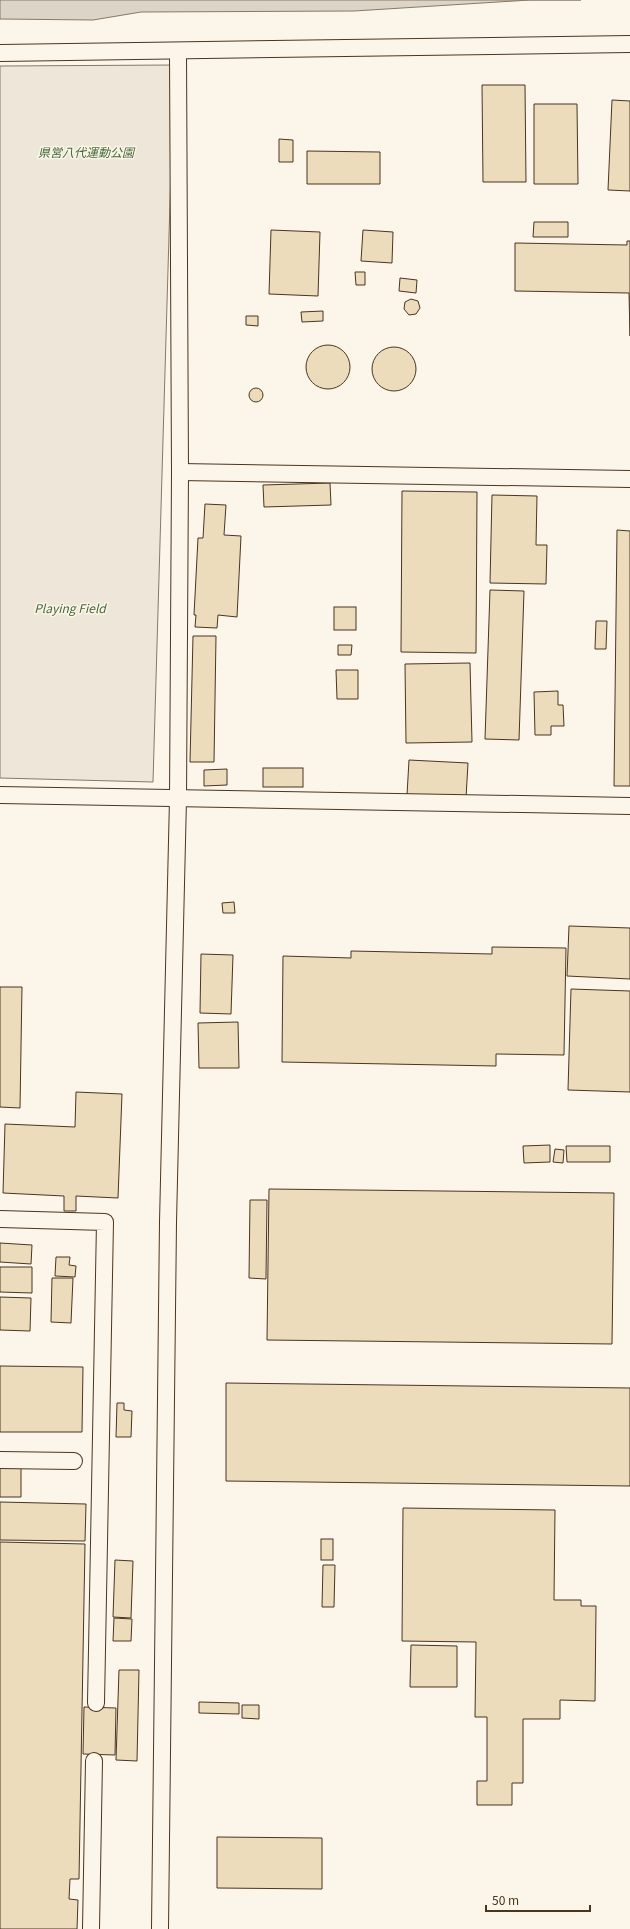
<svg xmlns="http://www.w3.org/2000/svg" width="630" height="1929" viewBox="0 0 630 1929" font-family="Georgia,'Noto Sans JP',serif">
	<rect width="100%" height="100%" fill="#fbf6e9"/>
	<!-- green -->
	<path fill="#ede6d9" stroke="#887966" d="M 174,65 L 153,782 L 0,778 L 0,66 Z"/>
	<!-- water -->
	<path fill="#dcd4c6" stroke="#887966" d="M 0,0 L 581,0 L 530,0 L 354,11 L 141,12 L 93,20 L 0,19 Z"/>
	<!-- building -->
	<g fill="#ecdcbc" stroke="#4a3520">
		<path d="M 482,85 L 525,85 L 526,182 L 483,182 Z"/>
		<path d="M 612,100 L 630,101 L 630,191 L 608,190 Z"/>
		<path d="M 534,104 L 577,104 L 578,184 L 534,184 Z"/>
		<path d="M 279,139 L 293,140 L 293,162 L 279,162 Z"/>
		<path d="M 307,151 L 380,152 L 380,184 L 307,184 Z"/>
		<path d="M 534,222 L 568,222 L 568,237 L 533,237 Z"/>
		<path d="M 271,230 L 320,232 L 318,296 L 269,294 Z"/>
		<path d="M 363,230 L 393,232 L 392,263 L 361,261 Z"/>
		<path d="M 627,241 L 630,241 L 630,336 L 629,293 L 515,291 L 515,243 L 627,245 Z"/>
		<path d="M 355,272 L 365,272 L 365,285 L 356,285 Z"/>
		<path d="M 400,278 L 417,280 L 416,293 L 399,291 Z"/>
		<path d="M 411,299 L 418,301 L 420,308 L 416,314 L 409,315 L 404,309 L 405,302 Z"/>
		<path d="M 323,311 L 323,321 L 302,322 L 301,312 Z"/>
		<path d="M 246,316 L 258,316 L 258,326 L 246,325 Z"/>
		<circle cx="328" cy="367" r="22"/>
		<circle cx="394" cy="369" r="22"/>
		<circle cx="256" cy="395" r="7"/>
		<path d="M 330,483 L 331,505 L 264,507 L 263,485 Z"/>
		<path d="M 402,491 L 477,492 L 476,653 L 401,652 Z"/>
		<path d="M 492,495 L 537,496 L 536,545 L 547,545 L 546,584 L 490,583 Z"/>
		<path d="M 205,504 L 226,505 L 224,535 L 241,536 L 237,617 L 218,615 L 217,628 L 195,627 L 196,615 L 194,615 L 198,538 L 203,538 Z"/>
		<path d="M 617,530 L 630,531 L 630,786 L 614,786 Z"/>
		<path d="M 490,590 L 524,591 L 519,740 L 485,739 Z"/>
		<rect x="334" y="607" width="22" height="23"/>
		<path d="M 596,621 L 607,621 L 606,649 L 595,649 Z"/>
		<path d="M 193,636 L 216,636 L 214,762 L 190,762 Z"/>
		<path d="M 338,645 L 352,645 L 351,655 L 338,655 Z"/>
		<path d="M 470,663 L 472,742 L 406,743 L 405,664 Z"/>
		<path d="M 336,670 L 358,670 L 358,699 L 337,699 Z"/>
		<path d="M 558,691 L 558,705 L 563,705 L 564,726 L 551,726 L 551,735 L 535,735 L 534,692 Z"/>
		<path d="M 409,760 L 468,763 L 466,798 L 407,795 Z"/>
		<rect x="263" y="768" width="40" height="19"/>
		<path d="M 227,769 L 227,785 L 204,786 L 204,770 Z"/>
		<path d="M 234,902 L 235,913 L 223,913 L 222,903 Z"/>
		<path d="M 569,926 L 630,928 L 630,979 L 567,976 Z"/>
		<path d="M 492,947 L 566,948 L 564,1055 L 496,1054 L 496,1066 L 282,1062 L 283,956 L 351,958 L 351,951 L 492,954 Z"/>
		<path d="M 201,954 L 233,955 L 231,1014 L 200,1013 Z"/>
		<path d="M 0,987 L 22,987 L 20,1108 L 0,1107 Z"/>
		<path d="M 571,989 L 630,991 L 630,1092 L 568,1090 Z"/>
		<path d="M 238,1022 L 239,1068 L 199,1068 L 198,1023 Z"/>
		<path d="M 76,1092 L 122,1094 L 118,1198 L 76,1196 L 76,1211 L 64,1211 L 64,1196 L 3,1193 L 5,1124 L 75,1127 Z"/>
		<path d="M 550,1145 L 550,1162 L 524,1163 L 523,1146 Z"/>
		<path d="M 566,1146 L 610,1146 L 610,1162 L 567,1162 Z"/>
		<path d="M 555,1149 L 564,1150 L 563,1163 L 553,1162 Z"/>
		<path d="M 269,1189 L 614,1193 L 612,1344 L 267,1340 Z"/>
		<path d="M 250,1200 L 267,1200 L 266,1279 L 249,1278 Z"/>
		<path d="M 0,1243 L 32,1245 L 31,1264 L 0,1262 Z"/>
		<path d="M 56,1257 L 70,1257 L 69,1265 L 76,1266 L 75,1277 L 55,1276 Z"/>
		<path d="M 0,1267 L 32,1267 L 32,1293 L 0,1292 Z"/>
		<path d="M 52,1278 L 73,1278 L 71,1323 L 51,1322 Z"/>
		<path d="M 0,1297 L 31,1298 L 30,1331 L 0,1330 Z"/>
		<path d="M 0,1366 L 83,1367 L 82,1432 L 0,1432 Z"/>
		<path d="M 226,1383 L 630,1388 L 630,1486 L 226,1481 Z"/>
		<path d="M 117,1403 L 124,1403 L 124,1410 L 132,1411 L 131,1437 L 116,1437 Z"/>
		<path d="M 0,1463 L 21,1467 L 21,1497 L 0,1497 Z"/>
		<path d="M 0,1502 L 86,1504 L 85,1541 L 0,1540 Z"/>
		<path d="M 403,1508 L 555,1510 L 554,1600 L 581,1600 L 581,1606 L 596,1606 L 595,1701 L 560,1700 L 560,1719 L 523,1719 L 523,1783 L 512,1783 L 512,1805 L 477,1805 L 477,1781 L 487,1781 L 487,1717 L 475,1717 L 476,1642 L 402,1641 Z"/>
		<rect x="321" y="1539" width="12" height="21"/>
		<path d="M 0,1542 L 85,1544 L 79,1879 L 70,1879 L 69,1899 L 78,1900 L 77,1929 L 0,1929 Z"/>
		<path d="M 115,1560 L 133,1561 L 131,1618 L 113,1617 Z"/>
		<path d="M 323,1565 L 335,1565 L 334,1607 L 322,1607 Z"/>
		<path d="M 114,1618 L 132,1619 L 131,1641 L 113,1641 Z"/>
		<path d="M 411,1645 L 457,1646 L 457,1687 L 410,1687 Z"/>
		<path d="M 119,1670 L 139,1670 L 137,1761 L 116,1760 Z"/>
		<path d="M 199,1702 L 239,1703 L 239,1714 L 199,1713 Z"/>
		<path d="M 242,1705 L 259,1705 L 259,1719 L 242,1718 Z"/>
		<path d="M 84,1707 L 116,1708 L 115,1755 L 83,1754 Z"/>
		<path d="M 217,1837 L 322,1838 L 322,1889 L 217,1888 Z"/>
	</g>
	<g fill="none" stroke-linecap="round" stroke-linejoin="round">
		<!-- minor casing -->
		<g stroke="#4a3520" stroke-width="18">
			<g id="minor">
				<path d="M 0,53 L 630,44"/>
				<path d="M 180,472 L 630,479"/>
				<path d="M 0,795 L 630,806"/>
				<path d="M 0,1219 L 105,1222 L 96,1703"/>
				<path d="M 0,1460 L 74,1461"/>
				<path d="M 91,1929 L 94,1761"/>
				<path d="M 160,1929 L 168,1222 L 178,799 L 180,472 L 178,52"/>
			</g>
		</g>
		<!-- minor -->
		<use href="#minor" stroke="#fbf6e9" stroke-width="16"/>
	</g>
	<g text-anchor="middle" stroke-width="3" stroke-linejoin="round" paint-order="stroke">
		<!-- park labels -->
		<g font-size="12" font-style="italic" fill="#436837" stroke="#fbf6e9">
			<text x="86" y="157">県営八代運動公園</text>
			<text x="70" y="613">Playing Field</text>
		</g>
	</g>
	<!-- scale -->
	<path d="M486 1905v6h104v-6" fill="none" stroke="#4a3520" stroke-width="2"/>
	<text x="492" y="1905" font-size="12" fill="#4a3520" stroke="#fbf6e9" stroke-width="3" paint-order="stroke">50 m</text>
</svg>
